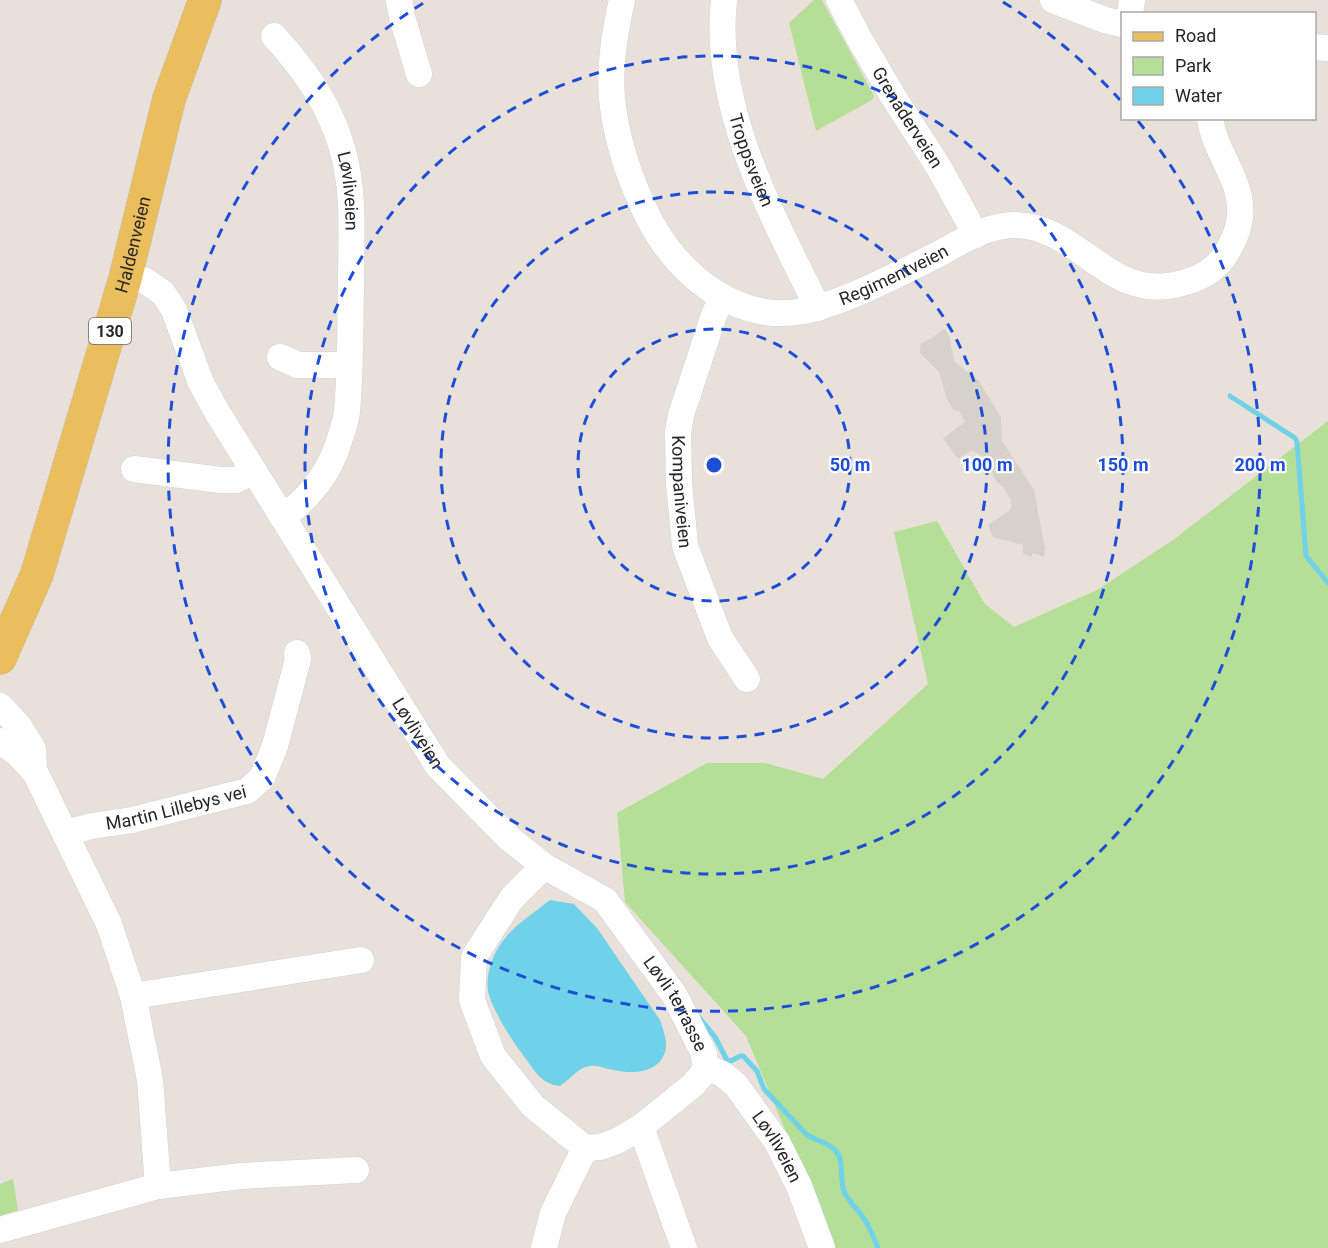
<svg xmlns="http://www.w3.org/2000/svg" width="1328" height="1248" viewBox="0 0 1328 1248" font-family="Roboto,sans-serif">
	<rect width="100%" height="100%" fill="#e9e1d9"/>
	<!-- green -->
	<g fill="#b5de97">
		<path d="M 814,0 L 822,0 L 874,96 L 872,100 L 816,131 L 789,23 Z"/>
		<path d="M 1328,421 L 1328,1248 L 834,1248 L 746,1036 L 625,902 L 617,813 L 707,763 L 765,763 L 823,779 L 928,684 L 894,532 L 937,521 L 985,604 L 1014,627 L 1097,590 L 1173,540 Z"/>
		<path d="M 13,1179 L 18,1210 L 0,1216 L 0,1184 Z"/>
	</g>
	<!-- plaza -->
	<path fill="#d6d1cb" d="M 945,329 L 949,336 L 954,361 L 979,381 L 1001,418 L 1002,441 L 1034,490 L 1045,548 L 1044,557 L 1033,553 L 1031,557 L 1023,554 L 1023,545 L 993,537 L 988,525 L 1009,511 L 1012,506 L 1010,503 L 1012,501 L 1003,487 L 996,481 L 985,458 L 972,450 L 958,459 L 943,438 L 965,422 L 959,411 L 953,410 L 947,399 L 939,372 L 920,353 L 920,345 Z"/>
	<!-- water -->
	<path fill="#6fd2e8" d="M 550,900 L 574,904 L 597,928 L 660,1020 C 663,1029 668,1042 665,1052 C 658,1074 632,1074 613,1070 C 606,1069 598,1065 590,1066 C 578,1067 570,1080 560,1086 C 540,1084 534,1069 523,1055 C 511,1039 495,1014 489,995 C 484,979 492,955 502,942 C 514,925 534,913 550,900 Z"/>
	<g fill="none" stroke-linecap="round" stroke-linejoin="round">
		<!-- stream -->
		<g stroke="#6fd2e8" stroke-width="5">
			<path d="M 1230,396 L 1295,438 L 1297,442 L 1306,556 L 1328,583"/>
			<path d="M 698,1016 L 715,1037 L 727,1060 L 731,1061 L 740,1056 L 743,1056 L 757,1071 L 764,1089 L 806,1134 C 816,1141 827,1142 835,1150 C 845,1161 839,1177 844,1191 C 849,1204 860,1210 866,1222 C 871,1230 874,1239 878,1248"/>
		</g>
		<!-- minor casing -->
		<g stroke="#ced3e0" stroke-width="27">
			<g id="minor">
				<path d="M 399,0 L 402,17 L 419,74"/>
				<path id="s1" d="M 622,0 C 615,31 609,66 612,98 C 616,140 631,183 650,221 C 680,276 738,324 804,311 C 844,303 896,275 933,257 C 958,244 985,225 1014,225 C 1078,225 1107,299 1174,285 C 1190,282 1204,277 1216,266 C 1226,256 1232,245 1237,231 C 1251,185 1216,161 1210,118"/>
				<path id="s2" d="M 724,0 C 712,107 772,215 818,308"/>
				<path id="s3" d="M 839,0 L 859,38 L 894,98 L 938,166 L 976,235"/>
				<path d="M 1053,0 L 1105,20 L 1122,24"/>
				<path d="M 1130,14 L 1132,0"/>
				<path id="s4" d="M 274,36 C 304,69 330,105 342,148 C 355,191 351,239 351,284 C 350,326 351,369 347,411 C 346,423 340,438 336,450 C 326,477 306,500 283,517"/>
				<path d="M 1314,47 L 1328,48"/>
				<path id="s5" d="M 125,279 L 144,280 L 163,293 L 174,310 L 201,383 L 217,412 L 438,766 L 510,839 L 544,866 L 605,900 L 675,996 L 704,1054 L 705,1066 L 703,1073 L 693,1085 L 641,1127 L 617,1141 L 600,1147 L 585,1148 L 533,1106 L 493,1056 L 472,1000 L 474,957 L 512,898 L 544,866"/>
				<path id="s6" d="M 722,297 L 714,315 L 681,415 L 678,432 L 679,483 L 685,546 L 720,638 L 747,679"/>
				<path d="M 280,357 L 298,365 L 349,365"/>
				<path d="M 134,469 L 221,480 L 236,480 L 253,471"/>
				<path d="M 0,706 L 19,726 L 33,749 L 34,768"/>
				<path d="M 0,741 L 17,753 L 35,772 L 109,924 L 133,996 L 150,1080 L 158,1186 L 241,1176 L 356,1170"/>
				<path id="s7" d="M 65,833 L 92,826 L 132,820 L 247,791 L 262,778 L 275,746 L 298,659 L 297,653"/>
				<path d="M 133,996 L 361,960"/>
				<path id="s8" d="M 705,1066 L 724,1075 L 736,1085 L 777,1142 L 799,1186 L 822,1248"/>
				<path d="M 641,1127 L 684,1248"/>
				<path d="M 0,1230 L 158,1186"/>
				<path d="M 544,1248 L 553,1213 L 585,1148"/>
			</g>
		</g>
		<!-- major casing -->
		<g stroke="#c3c3c3" stroke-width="34">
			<g id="major">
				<path id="s9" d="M 0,658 L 37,574 L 125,279 L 169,99 L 205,0"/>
			</g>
		</g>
		<!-- minor -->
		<use href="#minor" stroke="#fff" stroke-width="26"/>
		<!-- major -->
		<use href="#major" stroke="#eabe5d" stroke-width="33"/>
	</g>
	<!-- distance rings -->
	<g fill="none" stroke="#1d4ed8" stroke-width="3" stroke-dasharray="10 8">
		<circle cx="714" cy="465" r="136"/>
		<circle cx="714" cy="465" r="273"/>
		<circle cx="714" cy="465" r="409"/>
		<path d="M1003 2A546 546 0 0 1 1120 100M1138 121A546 546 0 1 1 425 2"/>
	</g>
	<g text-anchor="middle" stroke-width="4.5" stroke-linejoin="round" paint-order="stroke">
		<!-- shield labels -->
		<rect fill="#fff" stroke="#686868" stroke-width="1.5" x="89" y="318" width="42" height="26" rx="4.5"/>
		<g font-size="16" font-weight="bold" fill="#272727">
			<text x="110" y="337">130</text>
		</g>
		<!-- street labels -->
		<g font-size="18" fill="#272727" stroke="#fff">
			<text dy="6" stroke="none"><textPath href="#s3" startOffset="136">Grenaderveien</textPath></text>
			<text dy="6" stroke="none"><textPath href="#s2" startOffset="164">Troppsveien</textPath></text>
			<text dy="6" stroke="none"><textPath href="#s4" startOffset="176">Løvliveien</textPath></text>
			<text dy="6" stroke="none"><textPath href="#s9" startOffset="435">Haldenveien</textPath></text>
			<text dy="6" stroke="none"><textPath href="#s1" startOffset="516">Regimentveien</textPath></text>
			<text dy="6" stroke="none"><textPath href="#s6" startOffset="202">Kompaniveien</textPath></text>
			<text dy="6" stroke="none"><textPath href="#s5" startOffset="552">Løvliveien</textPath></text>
			<text dy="6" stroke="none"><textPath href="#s7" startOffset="114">Martin Lillebys vei</textPath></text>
			<text dy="6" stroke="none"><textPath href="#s5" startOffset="932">Løvli terrasse</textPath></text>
			<text dy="6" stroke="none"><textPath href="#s8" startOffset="111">Løvliveien</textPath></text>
		</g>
	</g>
	<circle cx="714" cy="465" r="9" fill="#1d4ed8" stroke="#fff" stroke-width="3"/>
	<g font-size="18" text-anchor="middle" font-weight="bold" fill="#1d4ed8" stroke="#fff" stroke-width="4.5" stroke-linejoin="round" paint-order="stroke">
		<text x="850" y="471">50 m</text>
		<text x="987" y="471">100 m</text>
		<text x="1123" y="471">150 m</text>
		<text x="1260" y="471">200 m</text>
	</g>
	<!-- legend -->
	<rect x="1121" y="12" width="195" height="108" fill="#ffffff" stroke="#a9a9a9" stroke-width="1.5"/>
	<rect x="1133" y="32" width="30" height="9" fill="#eabe5d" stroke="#a9a9a9" stroke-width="1.5"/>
	<text x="1175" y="42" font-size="18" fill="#272727">Road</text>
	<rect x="1133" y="57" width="30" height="18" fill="#b5de97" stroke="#a9a9a9" stroke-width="1.5"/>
	<text x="1175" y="72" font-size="18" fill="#272727">Park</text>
	<rect x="1133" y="87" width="30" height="18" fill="#6fd2e8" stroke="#a9a9a9" stroke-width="1.5"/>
	<text x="1175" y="102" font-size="18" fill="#272727">Water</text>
</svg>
